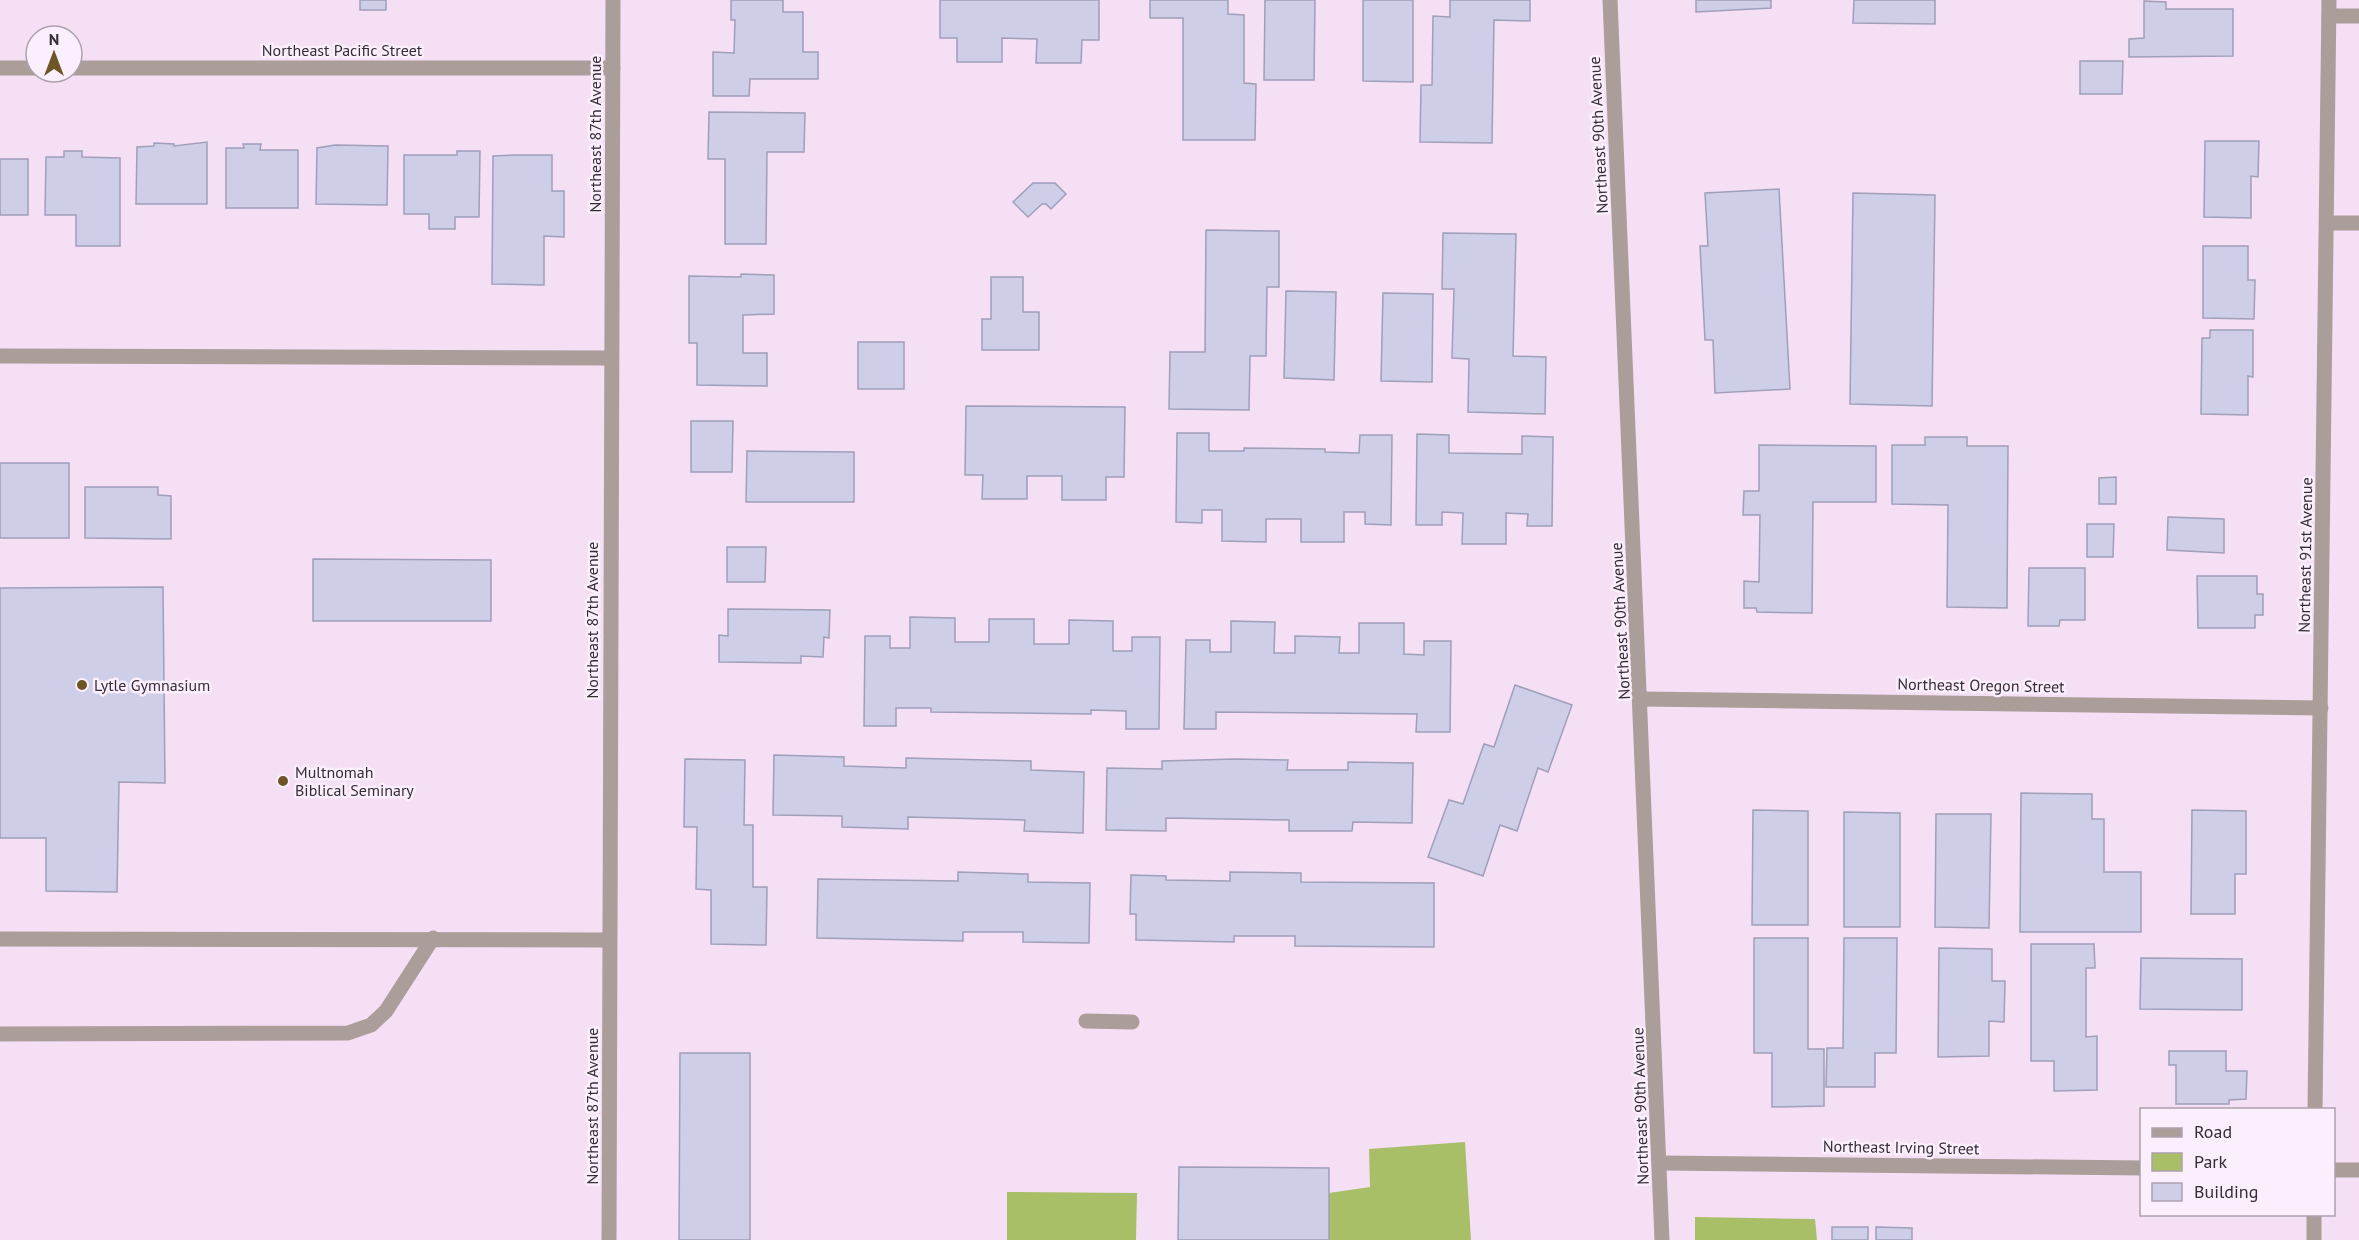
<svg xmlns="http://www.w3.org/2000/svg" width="2359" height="1240" viewBox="0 0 2359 1240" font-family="'PT Sans',sans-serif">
	<rect width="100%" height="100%" fill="#f4dff5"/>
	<!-- green -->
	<g fill="#a8bf68">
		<path d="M 1465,1142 L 1471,1240 L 1329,1240 L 1329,1193 L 1370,1187 L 1369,1149 Z"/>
		<path d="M 1007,1192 L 1137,1193 L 1136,1240 L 1007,1240 Z"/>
		<path d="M 1695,1217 L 1815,1219 L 1817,1240 L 1695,1240 Z"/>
	</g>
	<!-- building -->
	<g fill="#cecee9" stroke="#9f9fb9" stroke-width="1.5">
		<rect x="360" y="0" width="26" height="10"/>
		<path d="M 731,0 L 783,0 L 783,12 L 803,12 L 803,52 L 818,52 L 818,79 L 750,79 L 749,96 L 713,96 L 713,52 L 734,53 L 735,20 L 731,20 Z"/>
		<path d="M 940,0 L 1099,0 L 1099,40 L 1082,40 L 1081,63 L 1036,63 L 1037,39 L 1002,38 L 1002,62 L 957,62 L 957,38 L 940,38 Z"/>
		<path d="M 1150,0 L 1228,0 L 1228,14 L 1244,15 L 1244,83 L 1256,84 L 1255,140 L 1183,140 L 1183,18 L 1150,18 Z"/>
		<path d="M 1265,0 L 1315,0 L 1314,80 L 1264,80 Z"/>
		<path d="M 1363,0 L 1413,0 L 1413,82 L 1363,81 Z"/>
		<path d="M 1450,0 L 1530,0 L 1530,21 L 1494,20 L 1492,143 L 1420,142 L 1421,85 L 1432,85 L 1433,16 L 1450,17 Z"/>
		<path d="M 1696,0 L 1771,0 L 1771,8 L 1696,12 Z"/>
		<path d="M 1854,0 L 1935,0 L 1935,24 L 1853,23 Z"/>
		<path d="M 2144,1 L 2166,2 L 2166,9 L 2233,9 L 2233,56 L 2129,57 L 2129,39 L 2144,38 Z"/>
		<path d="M 2080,61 L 2123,61 L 2122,94 L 2080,94 Z"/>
		<path d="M 709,112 L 805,113 L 804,152 L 767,152 L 766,244 L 725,244 L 725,159 L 708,159 Z"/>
		<path d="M 2205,141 L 2259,141 L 2258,177 L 2251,176 L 2251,218 L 2204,217 Z"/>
		<path d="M 207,142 L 207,204 L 136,204 L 137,147 L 154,146 L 154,143 L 174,144 L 174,146 Z"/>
		<path d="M 243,144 L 261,144 L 260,150 L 298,150 L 298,208 L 226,208 L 226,148 L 244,148 Z"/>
		<path d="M 335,145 L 388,146 L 387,205 L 316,204 L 317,148 Z"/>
		<path d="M 64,151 L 82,151 L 82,157 L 120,158 L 120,246 L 76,246 L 76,215 L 45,215 L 46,157 L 64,157 Z"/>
		<path d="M 457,151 L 480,151 L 479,217 L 455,217 L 455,229 L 429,229 L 429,214 L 404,214 L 404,155 L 457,155 Z"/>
		<path d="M 514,155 L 552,155 L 552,191 L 564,191 L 564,237 L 544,236 L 544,285 L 492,284 L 493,156 Z"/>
		<rect x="0" y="159" width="28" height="56"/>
		<path d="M 1033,183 L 1055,183 L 1066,194 L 1051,209 L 1046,204 L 1042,204 L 1028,217 L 1013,202 Z"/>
		<path d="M 1779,189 L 1790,389 L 1715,393 L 1713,340 L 1705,340 L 1700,246 L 1708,246 L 1705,193 Z"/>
		<path d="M 1853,193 L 1935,195 L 1932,406 L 1850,404 Z"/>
		<path d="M 1206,230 L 1279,231 L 1279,287 L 1267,287 L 1266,356 L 1250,356 L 1249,410 L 1169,409 L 1170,352 L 1205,352 Z"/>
		<path d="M 1443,233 L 1516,234 L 1513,356 L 1546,357 L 1545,414 L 1468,412 L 1469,359 L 1452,358 L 1454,289 L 1442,289 Z"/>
		<path d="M 2203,246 L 2248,246 L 2248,280 L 2255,280 L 2254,319 L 2203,318 Z"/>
		<path d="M 741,274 L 774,275 L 774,314 L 743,315 L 743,353 L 767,353 L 767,386 L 697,385 L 697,343 L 689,343 L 689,276 L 741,277 Z"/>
		<path d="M 991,277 L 1023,277 L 1023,312 L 1039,312 L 1039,350 L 982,350 L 982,319 L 991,319 Z"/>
		<path d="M 1286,291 L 1336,292 L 1334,380 L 1284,378 Z"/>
		<path d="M 1383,293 L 1433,294 L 1432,382 L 1381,381 Z"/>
		<path d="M 2210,330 L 2253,330 L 2253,377 L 2248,376 L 2248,415 L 2201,414 L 2202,338 L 2210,338 Z"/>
		<rect x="858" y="342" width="46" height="47"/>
		<path d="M 966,406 L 1125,407 L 1124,477 L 1106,477 L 1106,500 L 1062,500 L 1062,476 L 1027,476 L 1027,499 L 982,499 L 983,475 L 965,475 Z"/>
		<path d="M 691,421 L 733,421 L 732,472 L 691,472 Z"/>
		<path d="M 1177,433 L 1209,433 L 1209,451 L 1244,451 L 1244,448 L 1325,449 L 1325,452 L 1359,453 L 1360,435 L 1392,435 L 1391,525 L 1365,524 L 1365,512 L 1344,512 L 1344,542 L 1301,542 L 1301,519 L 1266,519 L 1266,542 L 1222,541 L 1222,510 L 1202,510 L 1202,523 L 1176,522 Z"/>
		<path d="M 1417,434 L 1449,435 L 1449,453 L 1522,454 L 1522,436 L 1553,437 L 1552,526 L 1527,526 L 1528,514 L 1506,513 L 1506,544 L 1462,544 L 1463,513 L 1442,512 L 1442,525 L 1416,525 Z"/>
		<path d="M 1925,437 L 1967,437 L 1967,446 L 2008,446 L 2007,608 L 1947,607 L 1948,505 L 1892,504 L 1892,445 L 1925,445 Z"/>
		<path d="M 1759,445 L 1876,446 L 1876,502 L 1813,502 L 1812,613 L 1757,612 L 1756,608 L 1744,608 L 1744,581 L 1759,582 L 1760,515 L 1743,515 L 1744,491 L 1759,491 Z"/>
		<path d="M 747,451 L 854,452 L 854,502 L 746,502 Z"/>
		<rect x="0" y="463" width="69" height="75"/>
		<path d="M 2116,477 L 2116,504 L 2099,504 L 2099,478 Z"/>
		<path d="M 85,487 L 158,487 L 158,495 L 171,496 L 171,539 L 85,538 Z"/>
		<path d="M 2168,517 L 2224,519 L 2224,553 L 2167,550 Z"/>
		<path d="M 2087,524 L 2114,524 L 2113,557 L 2087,557 Z"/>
		<path d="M 727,547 L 766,547 L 765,582 L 727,582 Z"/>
		<path d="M 313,559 L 491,560 L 491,621 L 313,621 Z"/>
		<path d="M 2029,568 L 2085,568 L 2085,620 L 2060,620 L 2059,626 L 2028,626 Z"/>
		<path d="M 2197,576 L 2257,576 L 2257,594 L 2263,594 L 2263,615 L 2255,615 L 2255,628 L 2198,628 Z"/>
		<path d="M 163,587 L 165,783 L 119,782 L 117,892 L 46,891 L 46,838 L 0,838 L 0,588 Z"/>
		<path d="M 728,609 L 830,610 L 829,638 L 824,637 L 823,657 L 801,656 L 801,663 L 719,662 L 719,635 L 728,636 Z"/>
		<path d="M 910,617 L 955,618 L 955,642 L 989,642 L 989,619 L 1034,619 L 1034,644 L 1069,644 L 1069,620 L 1113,621 L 1113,651 L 1132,651 L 1132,637 L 1160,637 L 1159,729 L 1126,729 L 1126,711 L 1091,710 L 1091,714 L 931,712 L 931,708 L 896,708 L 896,726 L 864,726 L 865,636 L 890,636 L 890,648 L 910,648 Z"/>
		<path d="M 1231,621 L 1275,622 L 1274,653 L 1295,653 L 1295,636 L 1340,637 L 1339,653 L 1359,653 L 1359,623 L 1404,623 L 1404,654 L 1424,655 L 1424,641 L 1451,641 L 1450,732 L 1416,732 L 1417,714 L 1216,712 L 1216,729 L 1184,729 L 1186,640 L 1210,640 L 1210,652 L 1231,652 Z"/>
		<path d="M 1515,685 L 1572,705 L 1548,772 L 1538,768 L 1517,831 L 1500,825 L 1483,876 L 1428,857 L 1449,800 L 1463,804 L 1484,744 L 1494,747 Z"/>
		<path d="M 774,755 L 844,757 L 844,766 L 906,768 L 906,758 L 1031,761 L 1031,770 L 1084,772 L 1083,833 L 1024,831 L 1025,820 L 908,817 L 908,829 L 842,827 L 842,816 L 773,815 Z"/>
		<path d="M 685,759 L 745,760 L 744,825 L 753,825 L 753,887 L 767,887 L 766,945 L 711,944 L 711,890 L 696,889 L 697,827 L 684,827 Z"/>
		<path d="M 1236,759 L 1288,760 L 1287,770 L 1348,770 L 1348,762 L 1413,763 L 1412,823 L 1353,822 L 1352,831 L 1289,831 L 1289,820 L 1166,818 L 1166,831 L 1106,830 L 1107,768 L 1162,769 L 1162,761 Z"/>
		<path d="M 2021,793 L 2092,794 L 2092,819 L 2104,819 L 2104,872 L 2141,872 L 2141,932 L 2020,932 Z"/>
		<path d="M 1753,810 L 1808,811 L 1808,925 L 1752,925 Z"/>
		<path d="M 2192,810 L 2246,811 L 2246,874 L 2235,874 L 2235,914 L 2191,914 Z"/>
		<path d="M 1844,812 L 1900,813 L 1900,927 L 1844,927 Z"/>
		<path d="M 1936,814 L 1991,814 L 1989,928 L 1935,927 Z"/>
		<path d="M 958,872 L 1028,874 L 1028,882 L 1090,883 L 1089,943 L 1023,942 L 1023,932 L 963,932 L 963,941 L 817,938 L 818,879 L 958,881 Z"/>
		<path d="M 1230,872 L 1301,873 L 1301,882 L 1434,883 L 1434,947 L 1295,946 L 1295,936 L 1234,936 L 1234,942 L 1136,940 L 1136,914 L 1130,914 L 1131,875 L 1166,876 L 1166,880 L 1230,881 Z"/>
		<path d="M 1754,938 L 1808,938 L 1808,1049 L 1824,1049 L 1824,1106 L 1772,1107 L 1772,1053 L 1754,1053 Z"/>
		<path d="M 1844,938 L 1897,938 L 1896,1053 L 1875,1053 L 1875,1087 L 1826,1087 L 1827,1048 L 1843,1048 Z"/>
		<path d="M 2031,944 L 2094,944 L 2095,968 L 2086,968 L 2086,1037 L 2097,1036 L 2097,1090 L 2054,1091 L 2054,1061 L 2031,1061 Z"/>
		<path d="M 1939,948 L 1992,949 L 1992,981 L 2005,981 L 2004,1022 L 1989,1021 L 1989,1056 L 1938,1057 Z"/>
		<path d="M 2141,958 L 2242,959 L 2242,1010 L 2140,1009 Z"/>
		<path d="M 2169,1051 L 2226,1051 L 2226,1071 L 2247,1071 L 2246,1099 L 2229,1100 L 2229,1104 L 2176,1104 L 2176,1065 L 2169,1065 Z"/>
		<path d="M 680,1053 L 750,1053 L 750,1240 L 679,1240 Z"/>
		<path d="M 1179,1167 L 1329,1168 L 1329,1240 L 1178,1240 Z"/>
		<rect x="1832" y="1227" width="36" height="13"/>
		<path d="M 1876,1227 L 1912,1228 L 1912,1240 L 1876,1240 Z"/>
	</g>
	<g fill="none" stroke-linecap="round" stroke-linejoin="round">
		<!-- service -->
		<g stroke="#ab9d9a" stroke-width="15">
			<path d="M 2329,16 L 2359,16"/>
			<path d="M 2327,223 L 2359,223"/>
			<path d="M 0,356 L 611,358"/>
			<path d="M 0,939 L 609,940"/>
			<path d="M 0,1034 L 348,1033 L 371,1025 L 386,1011 L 433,938"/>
		</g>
		<!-- minor -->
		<g stroke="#ab9d9a" stroke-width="15">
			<path d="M 1610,0 L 1662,1240"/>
			<path d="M 0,68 L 36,68"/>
			<path d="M 72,68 L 613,68"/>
			<path d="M 1641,699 L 2321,708"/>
			<path d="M 1086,1021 L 1132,1022"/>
			<path d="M 2315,1110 L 2329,0"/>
			<path d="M 1661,1163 L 2142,1168"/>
			<path d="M 2334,1170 L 2359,1170"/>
			<path d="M 609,1240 L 613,0"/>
			<path d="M 2314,1240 L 2314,1214"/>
		</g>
	</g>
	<!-- markers -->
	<g fill="#6d5526" stroke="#fceffd" stroke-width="2">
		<circle cx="82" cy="685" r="6"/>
		<circle cx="283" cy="781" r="6"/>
	</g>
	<g text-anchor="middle" stroke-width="5" stroke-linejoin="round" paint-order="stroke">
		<!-- street labels -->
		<g font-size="16" fill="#352d36" stroke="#fceffd">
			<text x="342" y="56">Northeast Pacific Street</text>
			<text transform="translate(595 134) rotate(-90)" y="6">Northeast 87th Avenue</text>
			<text transform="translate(1598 135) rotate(-93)" y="6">Northeast 90th Avenue</text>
			<text transform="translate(2305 555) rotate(-89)" y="6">Northeast 91st Avenue</text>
			<text transform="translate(592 620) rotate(-90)" y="6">Northeast 87th Avenue</text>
			<text transform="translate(1620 621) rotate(-93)" y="6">Northeast 90th Avenue</text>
			<text transform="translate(1981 685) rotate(1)" y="6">Northeast Oregon Street</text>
			<text transform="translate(592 1106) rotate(-90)" y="6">Northeast 87th Avenue</text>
			<text transform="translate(1640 1106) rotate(-92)" y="6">Northeast 90th Avenue</text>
			<text transform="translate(1901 1147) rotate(1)" y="6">Northeast Irving Street</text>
		</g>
		<!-- poi labels -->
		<g font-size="16" fill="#352d36" stroke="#fceffd" text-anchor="start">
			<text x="94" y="691">Lytle Gymnasium</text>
			<text x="295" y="778">Multnomah<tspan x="295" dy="18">Biblical Seminary</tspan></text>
		</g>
	</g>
	<!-- legend -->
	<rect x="2140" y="1108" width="195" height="108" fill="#fceffd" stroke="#aca1ad" stroke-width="1.5"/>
	<rect x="2152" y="1128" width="30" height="9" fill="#ab9d9a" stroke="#aca1ad" stroke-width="1.5"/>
	<text x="2194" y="1138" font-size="18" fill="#352d36">Road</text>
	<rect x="2152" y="1153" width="30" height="18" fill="#a8bf68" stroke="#aca1ad" stroke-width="1.5"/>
	<text x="2194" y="1168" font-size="18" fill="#352d36">Park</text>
	<rect x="2152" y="1183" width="30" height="18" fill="#cecee9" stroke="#aca1ad" stroke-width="1.5"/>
	<text x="2194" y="1198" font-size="18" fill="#352d36">Building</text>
	<!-- north arrow -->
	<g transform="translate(54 54)"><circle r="28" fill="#fceffd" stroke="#aca1ad" stroke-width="1.5"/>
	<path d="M0-4.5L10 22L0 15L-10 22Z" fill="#6d5526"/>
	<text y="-9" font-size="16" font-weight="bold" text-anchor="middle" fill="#352d36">N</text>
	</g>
</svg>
